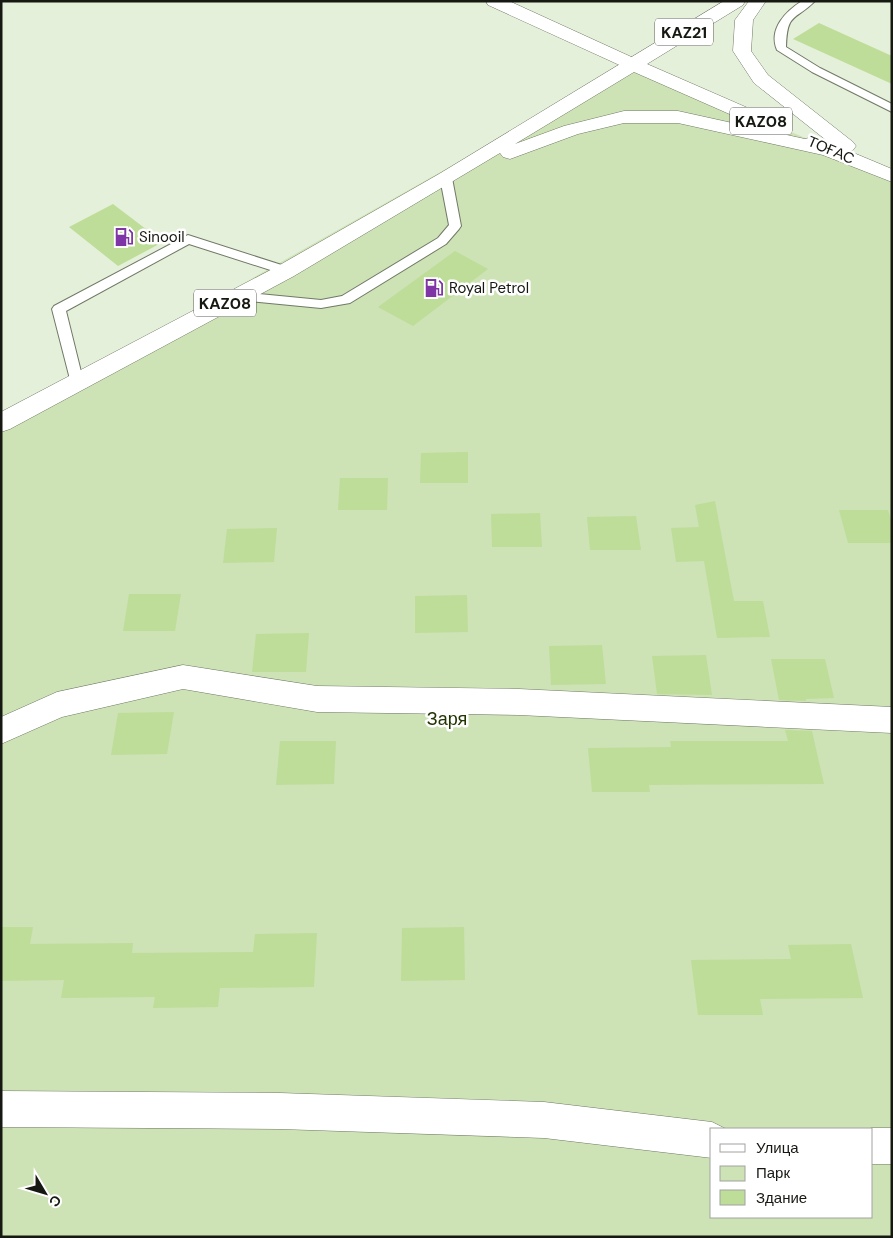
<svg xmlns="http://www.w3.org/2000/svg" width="893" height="1238" viewBox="0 0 893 1238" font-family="'DM Sans',sans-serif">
	<rect width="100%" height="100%" fill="#e5f0da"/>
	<!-- green -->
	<path fill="#cde2b5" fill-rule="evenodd" d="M 632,64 L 892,175 L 892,1237 L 1,1237 L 1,420 ZM 712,1129 L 872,1129 L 872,1217 L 712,1217 Z"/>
	<!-- building -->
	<g fill="#bedd99">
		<path d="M 819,23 L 892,56 L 892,84 L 793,39 Z"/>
		<path d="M 113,204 L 163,242 L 118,266 L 69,227 Z"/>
		<path d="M 455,251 L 488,269 L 413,326 L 378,307 Z"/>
		<path d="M 468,452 L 468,483 L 420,483 L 421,453 Z"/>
		<path d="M 340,478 L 388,478 L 387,510 L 338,510 Z"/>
		<path d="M 715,501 L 734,601 L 763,601 L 770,637 L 717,638 L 704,561 L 676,562 L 671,528 L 699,527 L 695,505 Z"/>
		<path d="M 839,510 L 888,510 L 892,523 L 892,543 L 848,543 Z"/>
		<path d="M 540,513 L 542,547 L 492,547 L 491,514 Z"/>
		<path d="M 636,516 L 641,550 L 590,550 L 587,517 Z"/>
		<path d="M 277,528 L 274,562 L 223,563 L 227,529 Z"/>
		<path d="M 129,594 L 181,594 L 175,631 L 123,631 Z"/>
		<path d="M 467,595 L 468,632 L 415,633 L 415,596 Z"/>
		<path d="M 309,633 L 306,672 L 252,672 L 256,634 Z"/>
		<path d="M 602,645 L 606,684 L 551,685 L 549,646 Z"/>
		<path d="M 706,655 L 712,695 L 657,694 L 652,656 Z"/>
		<path d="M 771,659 L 825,659 L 834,698 L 806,699 L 806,701 L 779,700 Z"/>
		<path d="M 174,712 L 167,754 L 111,755 L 118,713 Z"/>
		<path d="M 785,730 L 812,731 L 824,784 L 649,785 L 650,792 L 592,792 L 588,748 L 671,747 L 670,741 L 788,741 Z"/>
		<path d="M 280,741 L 336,741 L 334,784 L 276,785 Z"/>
		<path d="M 1,927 L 33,927 L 30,944 L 133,943 L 132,953 L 253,952 L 255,934 L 317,933 L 314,987 L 220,988 L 218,1007 L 153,1008 L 155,997 L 61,998 L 64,980 L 1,981 Z"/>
		<path d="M 464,927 L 465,980 L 401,981 L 402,928 Z"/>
		<path d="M 851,944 L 863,998 L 760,999 L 763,1015 L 698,1015 L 691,960 L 791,959 L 788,945 Z"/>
	</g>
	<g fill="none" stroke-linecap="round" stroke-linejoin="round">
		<!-- lane casing -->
		<g stroke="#707966" stroke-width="2">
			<g id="lane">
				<path d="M 802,1 L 815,1 C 795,21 787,12 786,47 L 820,68 L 892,104 L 892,112 L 812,72 L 777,50 C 768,29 786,11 802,1 Z"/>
				<path d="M 446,174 L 452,178 L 461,226 L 459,229 L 446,244 L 350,303 L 321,308 L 240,300 L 233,296 L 240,292 L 321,300 L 342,296 L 438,238 L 449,225 L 440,178 Z"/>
				<path d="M 188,235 L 291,268 L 292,271 L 286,275 L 189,244 L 66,311 L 84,384 L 82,387 L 72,387 L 52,309 L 54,306 Z"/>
			</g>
		</g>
		<!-- street casing -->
		<g stroke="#707966" stroke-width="1">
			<g id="street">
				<path d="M 486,1 L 509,1 L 638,60 L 641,64 L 638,68 L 632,69 L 626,68 L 488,5 Z"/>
				<path d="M 183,665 L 317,686 L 519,689 L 892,707 L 892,733 L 519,715 L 317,712 L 183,689 L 62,717 L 1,744 L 1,717 L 57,692 Z"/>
				<path d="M 1,1091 L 280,1093 L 544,1102 L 712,1122 L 726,1129 L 712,1129 L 712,1158 L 544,1138 L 280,1129 L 1,1127 Z"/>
				<path d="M 872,1128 L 892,1128 L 892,1164 L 872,1164 L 872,1129 L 869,1129 Z"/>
			</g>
		</g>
		<!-- highway casing -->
		<g stroke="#707966" stroke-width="1">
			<path id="highway" d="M 724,1 L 745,1 L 743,5 L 647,64 L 773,119 L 776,123 L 773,127 L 766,129 L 759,127 L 634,72 L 515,144 L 564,126 L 624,111 L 678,111 L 805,139 L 812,137 L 831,144 L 754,83 L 733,51 L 735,20 L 749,1 L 766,1 L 753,20 L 751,51 L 768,75 L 853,142 L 856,146 L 853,150 L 849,151 L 892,169 L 892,182 L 823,155 L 678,123 L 624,123 L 578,134 L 510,159 L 503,157 L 500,153 L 294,276 L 10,429 L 1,432 L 1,412 L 278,266 L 439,174 Z"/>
		</g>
		<!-- lane -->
		<use href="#lane" fill="#fff" fill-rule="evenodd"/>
		<!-- street -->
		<use href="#street" fill="#fff" fill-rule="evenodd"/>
		<!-- highway -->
		<use href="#highway" fill="#fff" fill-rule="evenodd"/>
	</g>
	<!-- icons -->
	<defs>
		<g id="fuel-bare" transform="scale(1.5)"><path d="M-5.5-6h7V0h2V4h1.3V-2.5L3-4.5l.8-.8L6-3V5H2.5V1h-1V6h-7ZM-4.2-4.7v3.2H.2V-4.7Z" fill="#8035a7" stroke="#fff" stroke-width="2.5" paint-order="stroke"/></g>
	</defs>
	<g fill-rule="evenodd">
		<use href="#fuel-bare" x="124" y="237"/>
		<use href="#fuel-bare" x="434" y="288"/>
	</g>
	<g text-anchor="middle" stroke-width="5" stroke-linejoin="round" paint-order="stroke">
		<!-- far-street labels -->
		<g font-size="15" fill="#161912" stroke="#fff">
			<text transform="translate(831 150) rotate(23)" y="5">ТОҒАС</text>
		</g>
		<!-- far-poi labels -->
		<g font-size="15" fill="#161912" stroke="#fff" text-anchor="start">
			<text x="139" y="242">Sinooil</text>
			<text x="449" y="293">Royal Petrol</text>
		</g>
		<!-- shield labels -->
		<g fill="#fff" stroke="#5c5e59" stroke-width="1">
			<rect x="655" y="18.5" width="58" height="27" rx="4"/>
			<rect x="730" y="107.5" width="62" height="27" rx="4"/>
			<rect x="194" y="289.5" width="62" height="27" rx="4"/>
		</g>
		<g font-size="16" font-weight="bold" fill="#161912">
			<text x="684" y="38">KAZ21</text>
			<text x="761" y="127">KAZ08</text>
			<text x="225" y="309">KAZ08</text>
		</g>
		<!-- park labels -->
		<g font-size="18" fill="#223402" stroke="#fff">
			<text x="447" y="725">Заря</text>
		</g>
	</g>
	<!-- border -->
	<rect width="893" height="1238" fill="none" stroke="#161912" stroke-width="5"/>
	<!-- legend -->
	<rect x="710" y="1128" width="162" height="90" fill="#ffffff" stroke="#a2a3a0"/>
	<rect x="720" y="1144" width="25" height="8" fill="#ffffff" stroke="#a2a3a0"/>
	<text x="756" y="1153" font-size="15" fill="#161912">Улица</text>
	<rect x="720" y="1166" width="25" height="15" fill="#cde2b5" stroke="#a2a3a0"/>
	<text x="756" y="1178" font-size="15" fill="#161912">Парк</text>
	<rect x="720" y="1190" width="25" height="15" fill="#bedd99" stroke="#a2a3a0"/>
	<text x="756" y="1203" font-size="15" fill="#161912">Здание</text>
	<!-- north arrow -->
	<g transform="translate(45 1193) rotate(128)" stroke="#ffffff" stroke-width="4" paint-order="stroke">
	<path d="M0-4L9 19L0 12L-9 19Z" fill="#161912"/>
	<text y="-8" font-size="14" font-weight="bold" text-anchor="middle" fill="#161912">С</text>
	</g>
</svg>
